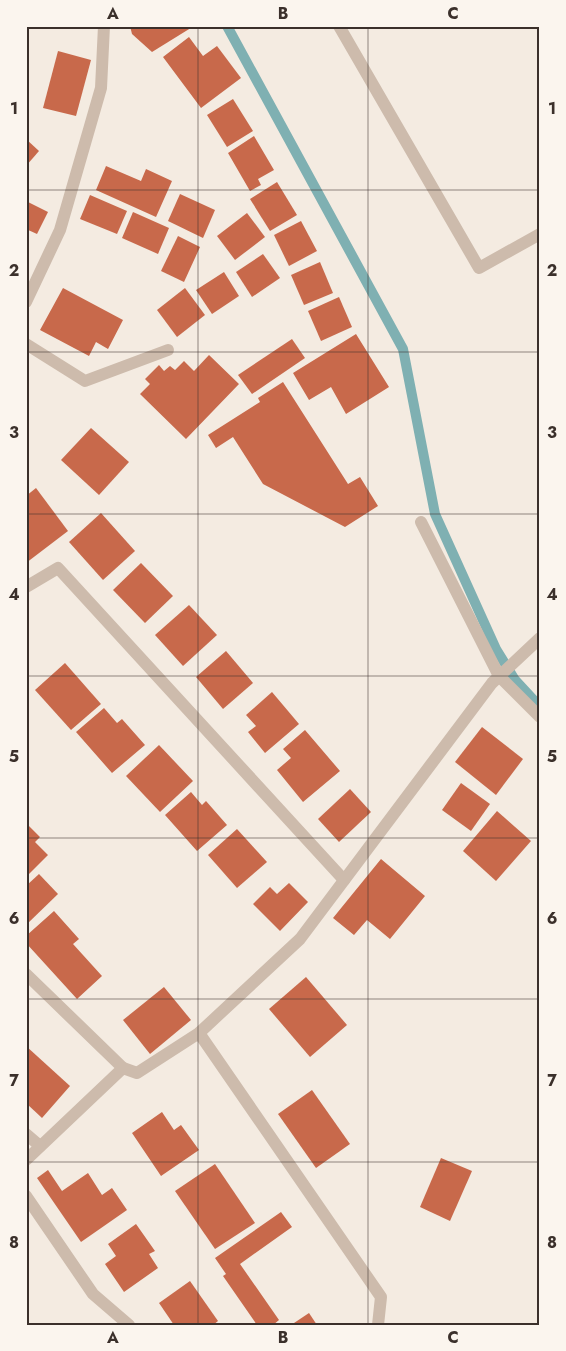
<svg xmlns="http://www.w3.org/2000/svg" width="566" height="1351" viewBox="0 0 566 1351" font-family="Jost,sans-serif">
	<rect width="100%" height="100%" fill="#f4ebe1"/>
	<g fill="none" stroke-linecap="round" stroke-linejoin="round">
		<!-- stream -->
		<path stroke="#7fb0b2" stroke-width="10" d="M 227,26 L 403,349 L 435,514 L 496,649 L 515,680 L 540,707"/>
	</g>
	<!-- building -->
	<g fill="#c8694b">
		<path d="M 130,26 L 194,26 L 152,52 L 132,34 Z"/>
		<path d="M 189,37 L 203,56 L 217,46 L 241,78 L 201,108 L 163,57 Z"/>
		<path d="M 58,51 L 91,60 L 76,116 L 43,108 Z"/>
		<path d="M 233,99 L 253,131 L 227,147 L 207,115 Z"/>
		<path d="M 254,136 L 274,170 L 258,179 L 261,185 L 250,191 L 228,153 Z"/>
		<path d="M 26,139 L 39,151 L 26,166 Z"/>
		<path d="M 106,166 L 141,181 L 146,169 L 172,181 L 156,217 L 96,190 Z"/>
		<path d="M 277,182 L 297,215 L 270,231 L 250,199 Z"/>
		<path d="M 180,194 L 215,210 L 203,238 L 168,221 Z"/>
		<path d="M 90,195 L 127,211 L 117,234 L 80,219 Z"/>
		<path d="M 26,201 L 48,212 L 37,234 L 26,229 Z"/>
		<path d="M 133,212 L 169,228 L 158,254 L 122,238 Z"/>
		<path d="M 247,213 L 265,237 L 235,260 L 217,236 Z"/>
		<path d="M 301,221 L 317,251 L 289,266 L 274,235 Z"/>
		<path d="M 178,236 L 200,247 L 184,282 L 161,271 Z"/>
		<path d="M 263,254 L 280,278 L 252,297 L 236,272 Z"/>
		<path d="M 320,262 L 333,293 L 304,305 L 291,275 Z"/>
		<path d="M 224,272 L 239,296 L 212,314 L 196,290 Z"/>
		<path d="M 63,288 L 123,320 L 108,349 L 96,342 L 89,356 L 40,330 Z"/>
		<path d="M 185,288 L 205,315 L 177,337 L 157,310 Z"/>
		<path d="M 339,297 L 352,327 L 321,341 L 308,311 Z"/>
		<path d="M 356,334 L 389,387 L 346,414 L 331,387 L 309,400 L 293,373 Z"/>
		<path d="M 292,339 L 305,358 L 252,394 L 238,375 Z"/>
		<path d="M 209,355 L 239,384 L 186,439 L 140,394 L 150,384 L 145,379 L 159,365 L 164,371 L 170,366 L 175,370 L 184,361 L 194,371 Z"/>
		<path d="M 283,382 L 348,484 L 360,477 L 378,506 L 345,527 L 263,484 L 233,437 L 216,448 L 208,435 L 260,402 L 258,398 Z"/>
		<path d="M 91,428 L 129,462 L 99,495 L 61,460 Z"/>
		<path d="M 36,488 L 68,531 L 26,563 L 26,496 Z"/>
		<path d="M 101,513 L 135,551 L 103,580 L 69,542 Z"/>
		<path d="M 141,563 L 173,596 L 145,623 L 113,590 Z"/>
		<path d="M 189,605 L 217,635 L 183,666 L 155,635 Z"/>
		<path d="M 226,651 L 253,683 L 223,709 L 196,677 Z"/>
		<path d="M 65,663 L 101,704 L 71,730 L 35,690 Z"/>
		<path d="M 272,692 L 299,724 L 265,753 L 248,732 L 256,726 L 246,715 Z"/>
		<path d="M 104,708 L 117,723 L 122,719 L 145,745 L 112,773 L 76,732 Z"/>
		<path d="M 482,727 L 523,759 L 496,795 L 455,762 Z"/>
		<path d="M 305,730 L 340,771 L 303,802 L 277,770 L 291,758 L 283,749 Z"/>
		<path d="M 159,745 L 193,781 L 160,812 L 126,776 Z"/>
		<path d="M 461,783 L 490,804 L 471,831 L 442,810 Z"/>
		<path d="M 350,789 L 371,812 L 339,842 L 318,819 Z"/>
		<path d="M 191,792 L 202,805 L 206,801 L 227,825 L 197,851 L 165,815 Z"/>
		<path d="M 497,811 L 531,841 L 496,881 L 463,851 Z"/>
		<path d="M 26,823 L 40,837 L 35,842 L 48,855 L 26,877 Z"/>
		<path d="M 237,829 L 267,862 L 237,888 L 208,855 Z"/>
		<path d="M 381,859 L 425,896 L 390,939 L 367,920 L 354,935 L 333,918 Z"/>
		<path d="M 39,874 L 58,894 L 26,925 L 26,886 Z"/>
		<path d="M 289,883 L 308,902 L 280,931 L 253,904 L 270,887 L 277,894 Z"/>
		<path d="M 54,911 L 79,939 L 73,944 L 102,976 L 77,999 L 26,943 L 26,936 Z"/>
		<path d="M 306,977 L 347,1025 L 310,1057 L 269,1009 Z"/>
		<path d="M 164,987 L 191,1020 L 150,1054 L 123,1020 Z"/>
		<path d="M 26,1046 L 70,1086 L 42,1118 L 26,1103 Z"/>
		<path d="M 312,1090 L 350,1144 L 316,1168 L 278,1114 Z"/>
		<path d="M 162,1112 L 174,1130 L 181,1125 L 199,1150 L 161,1176 L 132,1133 Z"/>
		<path d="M 441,1158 L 472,1171 L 450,1221 L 420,1207 Z"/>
		<path d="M 215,1164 L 255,1223 L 215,1249 L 175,1191 Z"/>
		<path d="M 48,1170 L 62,1191 L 88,1173 L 102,1195 L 112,1188 L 127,1210 L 81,1242 L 37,1178 Z"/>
		<path d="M 281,1212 L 292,1227 L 240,1264 L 279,1320 L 273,1325 L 257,1325 L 223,1276 L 226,1274 L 215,1258 Z"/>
		<path d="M 136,1224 L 155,1251 L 149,1254 L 158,1268 L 124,1292 L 105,1264 L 116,1256 L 108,1244 Z"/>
		<path d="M 190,1281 L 218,1321 L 213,1325 L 174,1325 L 159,1303 Z"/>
		<path d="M 309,1313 L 317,1325 L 291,1325 Z"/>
	</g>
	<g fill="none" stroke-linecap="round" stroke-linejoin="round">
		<!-- minor -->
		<g stroke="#cdbbac" stroke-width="12">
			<path d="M 339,26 L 479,268 L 540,234"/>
			<path d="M 26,302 L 60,230 L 101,88 L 104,26"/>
			<path d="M 26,344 L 85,381 L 168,350"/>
			<path d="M 421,522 L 499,676 L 540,717"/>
			<path d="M 26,587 L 58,568 L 344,880"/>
			<path d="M 26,974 L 123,1068 L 26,1160"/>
			<path d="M 199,1033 L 381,1297 L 378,1325"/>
			<path d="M 123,1068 L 137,1073 L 199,1033 L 300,939 L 492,683 L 540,638"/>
			<path d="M 26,1134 L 40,1146"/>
			<path d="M 26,1196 L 93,1294 L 129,1325"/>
		</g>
	</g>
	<!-- grid -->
	<path fill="none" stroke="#3b302b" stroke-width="1" stroke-opacity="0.55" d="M 198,26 L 198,1325M 368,26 L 368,1325M 26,190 L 540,190M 26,352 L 540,352M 26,514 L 540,514M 26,676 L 540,676M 26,838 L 540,838M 26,999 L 540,999M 26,1162 L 540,1162"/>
	<!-- border -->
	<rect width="566" height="1351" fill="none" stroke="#fbf5ee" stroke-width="55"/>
	<rect x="28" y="28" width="510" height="1296" fill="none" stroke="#3b302b" stroke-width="2"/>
	<g font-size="16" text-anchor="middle" font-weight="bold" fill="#3b302b">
		<text x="113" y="19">A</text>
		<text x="283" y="19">B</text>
		<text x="453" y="19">C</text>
		<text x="14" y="114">1</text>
		<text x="552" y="114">1</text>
		<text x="14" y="276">2</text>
		<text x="552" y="276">2</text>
		<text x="14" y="438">3</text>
		<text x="552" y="438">3</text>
		<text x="14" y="600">4</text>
		<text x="552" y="600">4</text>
		<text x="14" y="762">5</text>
		<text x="552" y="762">5</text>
		<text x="14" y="924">6</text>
		<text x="552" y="924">6</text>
		<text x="14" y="1086">7</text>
		<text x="552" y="1086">7</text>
		<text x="14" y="1248">8</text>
		<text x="552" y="1248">8</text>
		<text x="113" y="1343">A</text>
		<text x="283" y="1343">B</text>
		<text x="453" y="1343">C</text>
	</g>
</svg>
